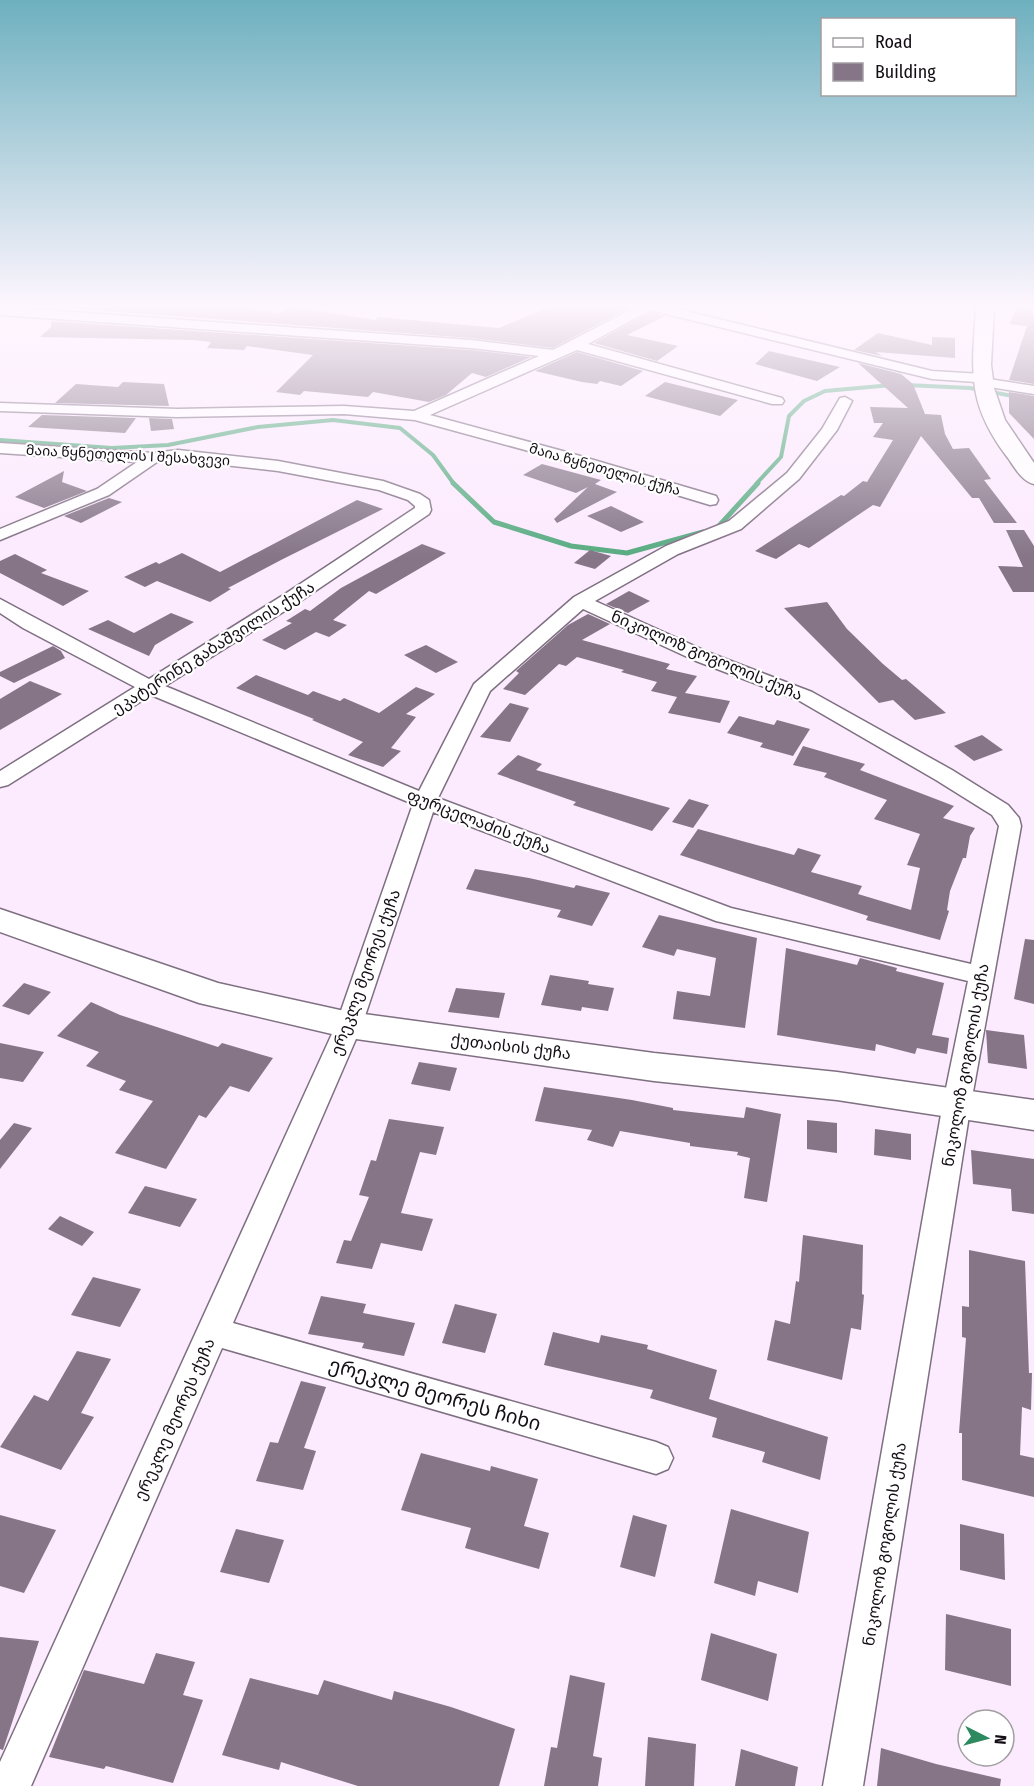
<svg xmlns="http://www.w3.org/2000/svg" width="1034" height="1786" viewBox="0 0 1034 1786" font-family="'Fira Sans Condensed','Noto Sans Georgian',sans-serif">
	<rect width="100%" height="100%" fill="#fceafe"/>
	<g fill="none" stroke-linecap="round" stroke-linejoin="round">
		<!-- stream-far1 -->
		<g stroke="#58ab81" stroke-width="4">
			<path d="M 906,385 L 970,388 L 1034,400"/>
			<path d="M 0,440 L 112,448 L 168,445 L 258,427 L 333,420 L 400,428 L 433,455 L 454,484"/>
			<path d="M 756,484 L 781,457 L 789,416 L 804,401 L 825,391 L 892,385"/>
		</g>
		<!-- stream -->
		<g stroke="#58ab81" stroke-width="5">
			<path d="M 453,483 L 494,522 L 571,546 L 627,553 L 703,532"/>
			<path d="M 717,528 L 758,483"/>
		</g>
	</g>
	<!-- building -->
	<g fill="#857587">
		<path d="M 52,307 L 245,307 L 278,313 L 289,307 L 296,307 L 375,320 L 378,317 L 499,328 L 548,307 L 631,307 L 553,348 L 471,338 Z"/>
		<path d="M 1016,307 L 1031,307 L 1034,317 L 1034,384 L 1009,380 L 1027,326 L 1010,324 Z"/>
		<path d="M 650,312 L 665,316 L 627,335 L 678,346 L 657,361 L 594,343 Z"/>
		<path d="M 51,321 L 471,350 L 531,357 L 486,377 L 472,373 L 446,395 L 429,402 L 373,392 L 368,397 L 304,391 L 300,395 L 276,392 L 313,355 L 247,346 L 244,350 L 207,348 L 211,342 L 193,340 L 40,337 L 51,327 Z"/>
		<path d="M 878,333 L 932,345 L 932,337 L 955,338 L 955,358 L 876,352 L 882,356 L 854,350 Z"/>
		<path d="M 769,351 L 840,367 L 817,381 L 755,364 Z"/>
		<path d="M 577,352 L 643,371 L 621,386 L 600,381 L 597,384 L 582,382 L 535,371 Z"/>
		<path d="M 858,363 L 901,374 L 913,384 L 925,414 L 941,415 L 945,434 L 953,449 L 969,448 L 991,479 L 984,480 L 1017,523 L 994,523 L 979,498 L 972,498 L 921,436 L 880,507 L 873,505 L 809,548 L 799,544 L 776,559 L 755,551 L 841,495 L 844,496 L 863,481 L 867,482 L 893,440 L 873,437 L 883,423 L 874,423 L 870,407 L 908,408 Z"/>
		<path d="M 123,382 L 164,384 L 169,406 L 55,403 L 76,384 L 118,387 Z"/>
		<path d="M 665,382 L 738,400 L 720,416 L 645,396 Z"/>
		<path d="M 1009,392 L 1034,396 L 1034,439 L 1009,413 Z"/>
		<path d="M 42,415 L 136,418 L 125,433 L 28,427 Z"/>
		<path d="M 149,418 L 172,419 L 174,429 L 151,431 Z"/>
		<path d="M 542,464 L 601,480 L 595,484 L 617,492 L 557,523 L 554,519 L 588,487 L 576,493 L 523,475 Z"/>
		<path d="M 64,471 L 62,482 L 87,491 L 44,508 L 15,497 Z"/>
		<path d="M 109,498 L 122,502 L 81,523 L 64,516 Z"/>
		<path d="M 357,500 L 383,509 L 281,560 L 228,588 L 231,589 L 210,602 L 157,581 L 145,587 L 124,577 L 156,562 L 159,564 L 182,553 L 220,572 Z"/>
		<path d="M 611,506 L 644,522 L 621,532 L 587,516 Z"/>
		<path d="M 1006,530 L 1024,530 L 1034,546 L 1034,592 L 1013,592 L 998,566 L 1023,567 Z"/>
		<path d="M 422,544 L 446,553 L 376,594 L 369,591 L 333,620 L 347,625 L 329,637 L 316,632 L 285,650 L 262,640 L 292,623 L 286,621 L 305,609 L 310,611 L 341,588 Z"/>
		<path d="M 590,550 L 611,556 L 595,569 L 574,563 Z"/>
		<path d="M 15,554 L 47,570 L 41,573 L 89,591 L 63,606 L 0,573 L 0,561 Z"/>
		<path d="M 629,591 L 650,601 L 628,613 L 606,604 Z"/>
		<path d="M 827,602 L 847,629 L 883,664 L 902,680 L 906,679 L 946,713 L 915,720 L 893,700 L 879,703 L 784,608 Z"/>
		<path d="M 171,613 L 194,622 L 155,645 L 149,656 L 88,629 L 108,620 L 134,633 Z"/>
		<path d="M 588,614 L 610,624 L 582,640 L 670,664 L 666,669 L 697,676 L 685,693 L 730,701 L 720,723 L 668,713 L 677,697 L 651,691 L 657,682 L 621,672 L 624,670 L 577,657 L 566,666 L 559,664 L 525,695 L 503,689 L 519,673 L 516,671 L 568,625 Z"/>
		<path d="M 426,645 L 458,662 L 436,673 L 404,655 Z"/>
		<path d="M 53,646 L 61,651 L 65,658 L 14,683 L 0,676 L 0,672 Z"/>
		<path d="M 256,675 L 308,695 L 313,691 L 340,701 L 344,698 L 379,713 L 416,687 L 435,694 L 406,714 L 416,717 L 391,748 L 401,751 L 383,767 L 348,755 L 363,742 L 312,720 L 314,719 L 236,688 Z"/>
		<path d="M 30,681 L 62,694 L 0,730 L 0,699 Z"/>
		<path d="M 510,703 L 529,708 L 510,742 L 480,737 Z"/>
		<path d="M 739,716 L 774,725 L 777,720 L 810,729 L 793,756 L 760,747 L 763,743 L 727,733 Z"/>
		<path d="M 982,735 L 1003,750 L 974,761 L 954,746 Z"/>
		<path d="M 803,746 L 865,764 L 860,770 L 954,806 L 943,818 L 975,828 L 970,836 L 966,858 L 963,858 L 950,891 L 947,910 L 949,911 L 940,940 L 866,920 L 868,916 L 680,855 L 698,829 L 794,855 L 798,848 L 821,855 L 811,872 L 862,886 L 858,894 L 911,910 L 920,868 L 907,865 L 920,834 L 874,819 L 887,800 L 824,777 L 827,773 L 793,765 Z"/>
		<path d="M 518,755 L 542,764 L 536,770 L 670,808 L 652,831 L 573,805 L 576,802 L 497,774 Z"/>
		<path d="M 689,799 L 709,805 L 693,828 L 672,822 Z"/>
		<path d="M 475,869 L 529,878 L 574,888 L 576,885 L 610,893 L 592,926 L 557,917 L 561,910 L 466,889 Z"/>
		<path d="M 659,915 L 757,938 L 745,1028 L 673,1019 L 677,991 L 710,996 L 716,958 L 677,949 L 674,956 L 642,947 Z"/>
		<path d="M 1025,939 L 1034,940 L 1034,1004 L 1014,999 Z"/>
		<path d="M 786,948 L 857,965 L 860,958 L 897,968 L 896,971 L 944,983 L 932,1035 L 949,1038 L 947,1054 L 917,1048 L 915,1054 L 876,1044 L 875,1051 L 777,1035 Z"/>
		<path d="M 550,975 L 589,981 L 588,984 L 614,988 L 608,1011 L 582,1007 L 581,1011 L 541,1005 Z"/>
		<path d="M 24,983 L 51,992 L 29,1015 L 2,1006 Z"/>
		<path d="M 456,988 L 505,993 L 499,1018 L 448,1012 Z"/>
		<path d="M 91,1002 L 120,1015 L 218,1047 L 222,1043 L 273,1058 L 249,1092 L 230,1086 L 206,1118 L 199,1115 L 166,1169 L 115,1153 L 153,1101 L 119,1090 L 126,1081 L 86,1066 L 99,1052 L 57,1036 Z"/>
		<path d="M 986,1030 L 1024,1035 L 1027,1069 L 988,1063 Z"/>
		<path d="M 0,1043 L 44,1052 L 23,1082 L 0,1078 Z"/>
		<path d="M 419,1062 L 457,1068 L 450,1091 L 411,1084 Z"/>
		<path d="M 544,1087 L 632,1100 L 673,1108 L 673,1110 L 744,1118 L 746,1107 L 781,1114 L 767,1202 L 744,1198 L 750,1158 L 737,1155 L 738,1152 L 690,1146 L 690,1143 L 620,1131 L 613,1147 L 587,1140 L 592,1130 L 535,1121 Z"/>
		<path d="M 389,1119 L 444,1127 L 436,1155 L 420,1152 L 401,1213 L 433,1219 L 422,1251 L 381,1243 L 372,1269 L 336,1263 L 344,1240 L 351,1241 L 369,1197 L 359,1195 L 371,1160 L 376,1161 Z"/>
		<path d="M 807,1120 L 837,1123 L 837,1153 L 807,1149 Z"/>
		<path d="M 14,1123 L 32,1128 L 0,1169 L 0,1140 Z"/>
		<path d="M 875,1129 L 911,1134 L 911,1160 L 874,1155 Z"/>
		<path d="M 971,1150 L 1034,1159 L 1034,1214 L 1012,1211 L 1011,1189 L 973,1184 Z"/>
		<path d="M 145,1186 L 197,1199 L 180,1227 L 128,1213 Z"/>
		<path d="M 60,1216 L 94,1232 L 82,1246 L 48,1229 Z"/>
		<path d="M 803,1235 L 863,1245 L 862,1294 L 864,1295 L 861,1330 L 851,1328 L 842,1380 L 767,1360 L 775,1320 L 790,1324 L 796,1281 L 799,1282 Z"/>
		<path d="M 969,1250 L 1025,1261 L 1029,1373 L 1032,1373 L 1031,1410 L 1022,1407 L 1020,1455 L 1034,1458 L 1034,1497 L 962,1480 L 962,1433 L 959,1433 L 966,1338 L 962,1337 L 962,1306 L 969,1307 Z"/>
		<path d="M 93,1277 L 141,1289 L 120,1327 L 71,1315 Z"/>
		<path d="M 321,1296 L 366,1304 L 363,1313 L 415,1323 L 404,1356 L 362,1348 L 364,1343 L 308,1334 Z"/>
		<path d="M 455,1304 L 497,1314 L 485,1353 L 442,1343 Z"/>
		<path d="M 553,1332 L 599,1343 L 601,1335 L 648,1345 L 647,1349 L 717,1370 L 709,1399 L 828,1437 L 820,1480 L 762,1462 L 765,1452 L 712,1437 L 717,1418 L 650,1398 L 653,1390 L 544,1365 Z"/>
		<path d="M 77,1351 L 111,1359 L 81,1413 L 94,1417 L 61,1470 L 0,1447 L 34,1395 L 48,1401 Z"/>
		<path d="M 301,1381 L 326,1387 L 304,1448 L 316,1451 L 303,1490 L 256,1481 L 270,1442 L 278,1443 Z"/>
		<path d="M 421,1453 L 490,1471 L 491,1466 L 538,1479 L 524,1526 L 549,1533 L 539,1569 L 465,1548 L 471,1528 L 401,1510 Z"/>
		<path d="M 731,1509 L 809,1532 L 798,1593 L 758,1581 L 755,1596 L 714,1583 Z"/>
		<path d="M 0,1515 L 56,1530 L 24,1593 L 0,1586 Z"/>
		<path d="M 633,1515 L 667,1525 L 655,1577 L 620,1567 Z"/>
		<path d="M 960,1524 L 1004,1534 L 1005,1580 L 960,1570 Z"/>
		<path d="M 236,1529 L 284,1540 L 269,1583 L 220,1572 Z"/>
		<path d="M 946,1614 L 1011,1629 L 1011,1686 L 945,1670 Z"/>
		<path d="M 711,1633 L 777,1654 L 768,1701 L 701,1680 Z"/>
		<path d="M 0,1637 L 39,1641 L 3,1750 L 0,1749 Z"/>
		<path d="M 156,1653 L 195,1662 L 183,1695 L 203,1700 L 173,1783 L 106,1766 L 104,1769 L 49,1757 L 84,1670 L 144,1684 Z"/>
		<path d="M 570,1675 L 605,1683 L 593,1756 L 602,1758 L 598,1786 L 544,1786 L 551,1747 L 557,1748 Z"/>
		<path d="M 250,1678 L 318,1695 L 324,1680 L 392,1700 L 394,1691 L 451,1707 L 515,1729 L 499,1786 L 358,1786 L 281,1762 L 279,1770 L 222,1755 Z"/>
		<path d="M 648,1737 L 696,1744 L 694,1786 L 645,1786 Z"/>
		<path d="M 881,1748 L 936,1764 L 1001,1779 L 1000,1786 L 877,1786 Z"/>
		<path d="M 741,1749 L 798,1767 L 795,1786 L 735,1786 Z"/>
	</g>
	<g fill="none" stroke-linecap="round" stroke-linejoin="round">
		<!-- street casing -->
		<g stroke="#7e6f81" stroke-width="3">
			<g id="street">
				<path d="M 0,307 L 471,340 L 553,350 L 636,307 L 669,307 L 932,371 L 982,374 L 987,375 L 989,379 L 1034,386 L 1034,394 L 983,386 L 976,382 L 932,379 L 650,310 L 588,344 L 782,398 L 784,401 L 782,404 L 772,404 L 577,350 L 430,415 L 570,453 L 716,496 L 718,500 L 716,504 L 710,505 L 558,459 L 415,420 L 344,414 L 177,417 L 0,411 L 0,403 L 177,409 L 344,406 L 414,411 L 539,356 L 471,348 L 0,315 Z"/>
				<path d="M 845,397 L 852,401 L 837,430 L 799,479 L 741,529 L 678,554 L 595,601 L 710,653 L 812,692 L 952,770 L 1008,805 L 1019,818 L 1021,826 L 971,1103 L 863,1786 L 823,1786 L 943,1103 L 968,981 L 716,921 L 433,812 L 362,1025 L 233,1323 L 656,1442 L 668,1447 L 673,1458 L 668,1469 L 656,1474 L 222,1348 L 31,1786 L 0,1786 L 0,1762 L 336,1025 L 413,804 L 151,695 L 8,785 L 0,787 L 0,771 L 135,687 L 23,628 L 0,613 L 0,599 L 149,679 L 285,594 L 415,508 L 415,506 L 408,500 L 379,490 L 278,471 L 178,460 L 157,462 L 109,495 L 0,540 L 0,529 L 97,489 L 137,462 L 0,453 L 0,443 L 153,453 L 178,450 L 278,461 L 383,481 L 420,494 L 429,500 L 431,510 L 429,514 L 299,602 L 165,686 L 419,791 L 474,684 L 574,597 L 666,546 L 729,521 L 787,473 L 822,429 L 840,398 ZM 583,609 L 696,661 L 798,700 L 936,780 L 992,815 L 999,826 L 971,964 L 731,908 L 438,798 L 490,691 Z"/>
			</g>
		</g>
		<!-- secondary casing -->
		<g stroke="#7e6f81" stroke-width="3">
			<g id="secondary">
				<path d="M 976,307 L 994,307 L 991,365 L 994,388 L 1005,420 L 1034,463 L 1034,484 C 1022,481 1015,468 1008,458 C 966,403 972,372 976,307 Z"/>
				<path d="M 0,909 L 218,983 L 349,1012 L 654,1053 L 837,1072 L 1034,1100 L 1034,1130 L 837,1100 L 654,1081 L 349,1038 L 199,1003 L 0,932 Z"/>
			</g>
		</g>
		<!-- street -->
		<use href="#street" fill="#fff" fill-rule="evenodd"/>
		<!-- secondary -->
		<use href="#secondary" fill="#fff" fill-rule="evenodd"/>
	</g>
	<!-- sky -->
	<linearGradient id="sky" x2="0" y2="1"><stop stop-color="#6eb0bf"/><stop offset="0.55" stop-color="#fef6ff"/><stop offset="1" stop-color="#fef6ff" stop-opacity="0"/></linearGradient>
	<rect width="1034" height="557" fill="url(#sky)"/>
	<g text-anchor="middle" stroke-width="4.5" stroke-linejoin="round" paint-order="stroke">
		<!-- far-street labels -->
		<g font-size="14" fill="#130d14" stroke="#fff">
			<text transform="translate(128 455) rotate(3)" y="5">მაია წყნეთელის I შესახვევი</text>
			<text transform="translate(605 469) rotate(16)" y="5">მაია წყნეთელის ქუჩა</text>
		</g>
		<!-- street labels -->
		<g font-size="16" fill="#130d14" stroke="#fff">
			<text transform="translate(213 647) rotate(-32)" y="6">ეკატერინე გაბაშვილის ქუჩა</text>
			<text transform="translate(707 655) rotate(23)" y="6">ნიკოლოზ გოგოლის ქუჩა</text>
			<text transform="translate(479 821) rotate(21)" y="6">ფურცელაძის ქუჩა</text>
			<text transform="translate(365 972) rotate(-70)" y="6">ერეკლე მეორეს ქუჩა</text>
			<text transform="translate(511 1046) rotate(7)" y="6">ქუთაისის ქუჩა</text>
			<text transform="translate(965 1065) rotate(-80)" y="6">ნიკოლოზ გოგოლის ქუჩა</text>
			<text transform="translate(174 1419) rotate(-66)" y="6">ერეკლე მეორეს ქუჩა</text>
			<text transform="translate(884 1544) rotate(-81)" y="6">ნიკოლოზ გოგოლის ქუჩა</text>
		</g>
		<!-- near-street labels -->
		<g font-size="20" fill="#130d14" stroke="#fff">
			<text transform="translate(435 1394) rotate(16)" y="7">ერეკლე მეორეს ჩიხი</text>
		</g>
	</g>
	<!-- legend -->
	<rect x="821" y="18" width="195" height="78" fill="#ffffff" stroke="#a19ea1" stroke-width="1.5"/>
	<rect x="833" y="38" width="30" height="9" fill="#ffffff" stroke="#a19ea1" stroke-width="1.5"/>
	<text x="875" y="48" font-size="18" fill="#130d14">Road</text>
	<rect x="833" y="63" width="30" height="18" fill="#857587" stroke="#a19ea1" stroke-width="1.5"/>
	<text x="875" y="78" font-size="18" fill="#130d14">Building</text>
	<!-- north arrow -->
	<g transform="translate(986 1738) rotate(96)"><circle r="28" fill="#ffffff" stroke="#a19ea1" stroke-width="1.5"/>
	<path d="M0-4.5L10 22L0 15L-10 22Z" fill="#2d895f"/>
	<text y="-9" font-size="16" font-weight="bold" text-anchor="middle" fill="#130d14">N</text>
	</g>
</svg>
